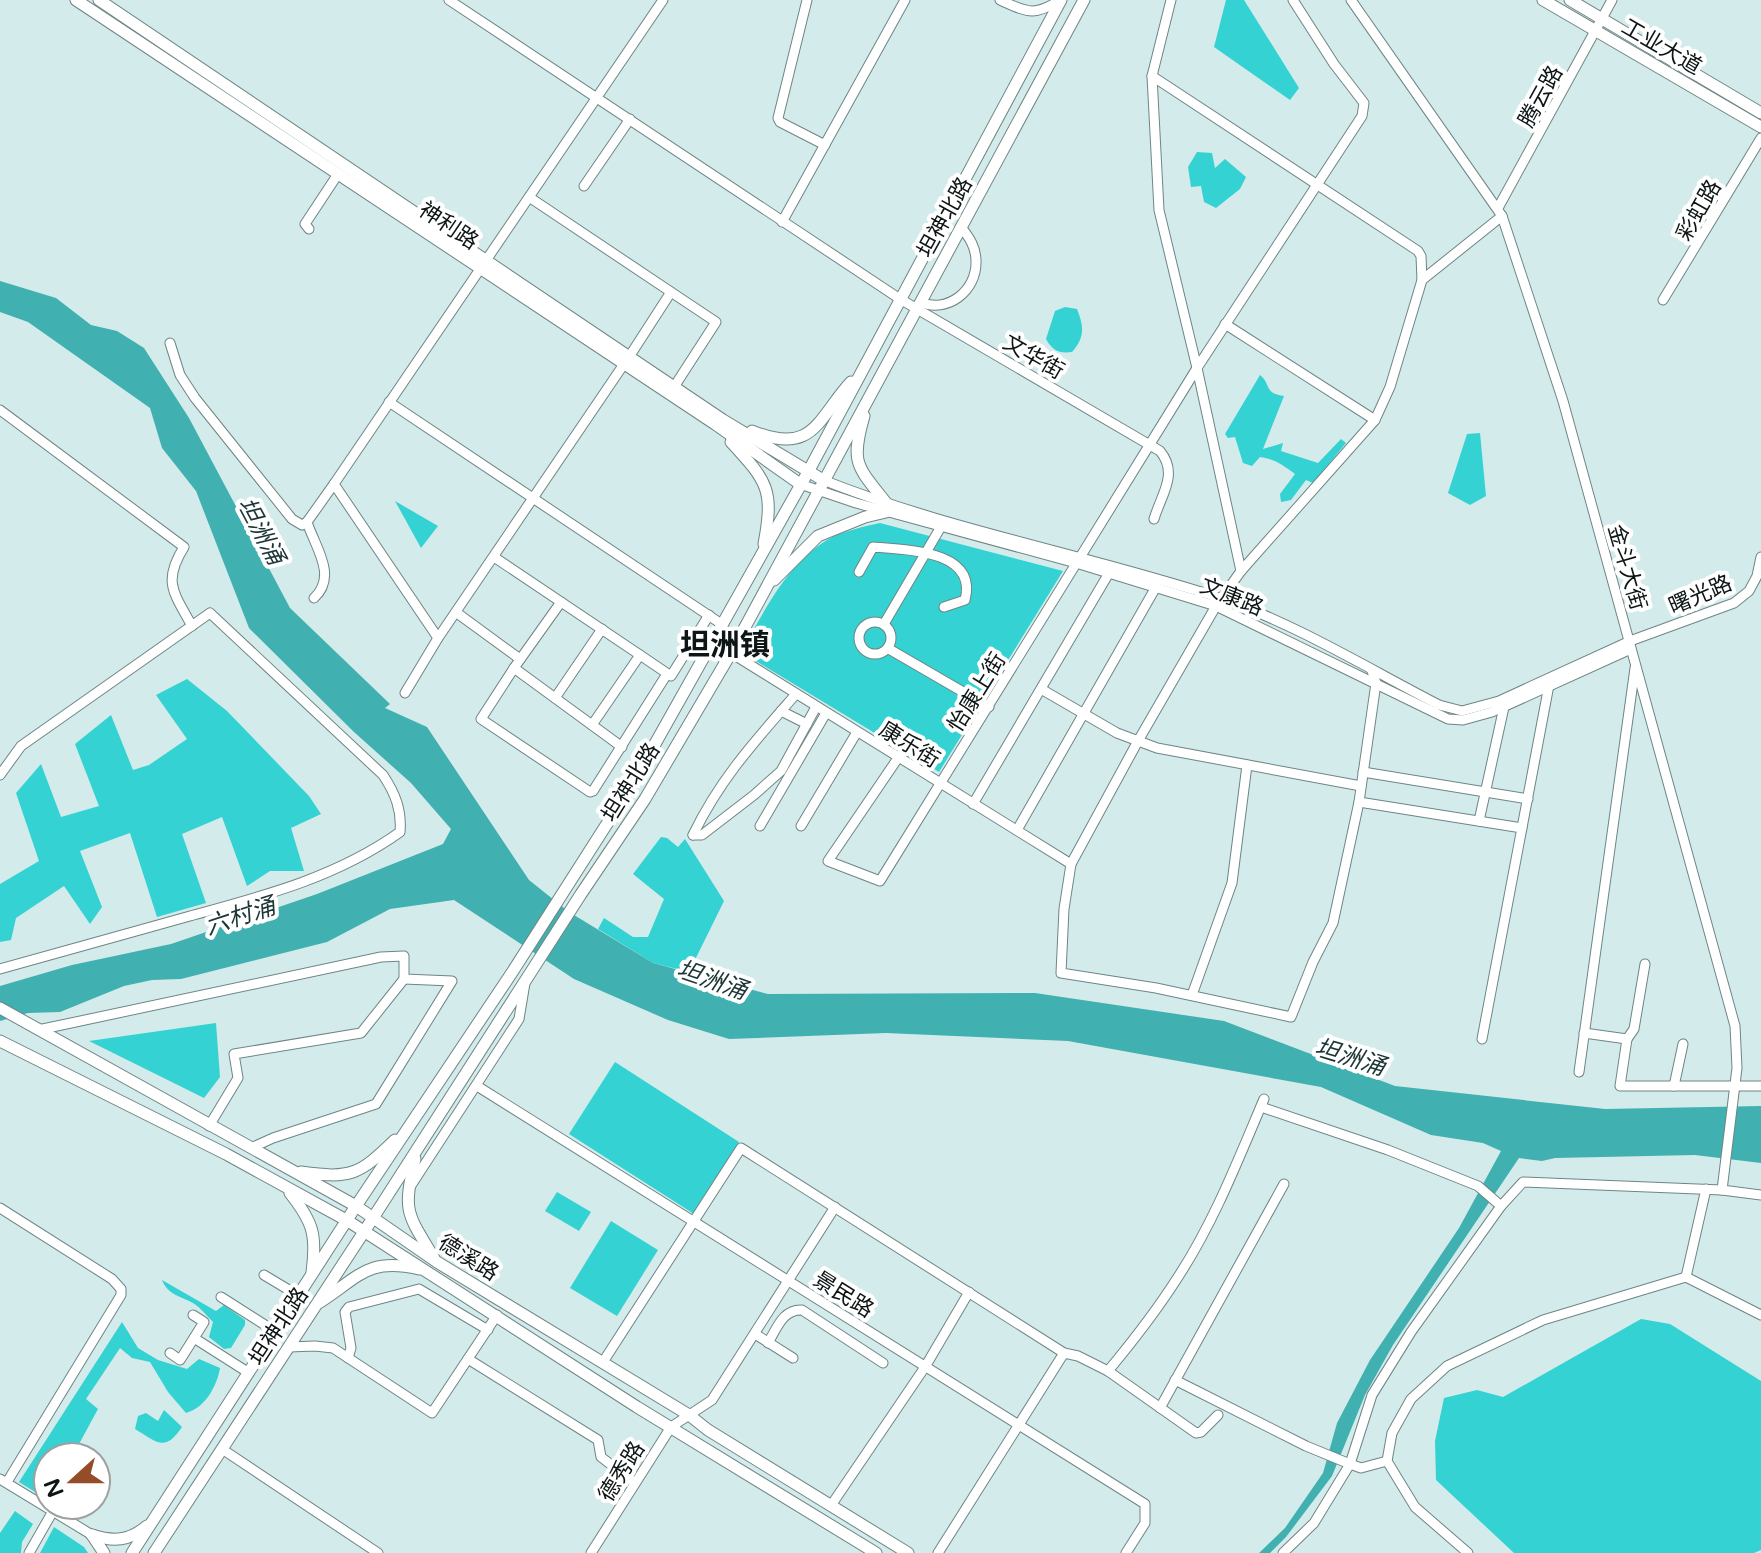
<svg xmlns="http://www.w3.org/2000/svg" width="1761" height="1553" viewBox="0 0 1761 1553" font-family="'Varela Round','Noto Sans SC',sans-serif">
	<rect width="100%" height="100%" fill="#d3ebea"/>
	<!-- green -->
	<g fill="#34d2d2">
		<path d="M 1226,0 L 1244,0 L 1299,88 L 1290,100 L 1214,47 Z"/>
		<path d="M 1197,152 L 1212,153 L 1215,168 L 1225,159 L 1246,177 L 1240,189 L 1216,208 L 1204,202 L 1201,186 L 1191,187 L 1188,167 Z"/>
		<path d="M 1065,307 L 1077,309 C 1084,327 1085,337 1072,352 C 1059,354 1052,350 1046,339 L 1055,311 Z"/>
		<path d="M 1260,375 C 1272,385 1263,393 1284,396 L 1263,449 L 1283,443 L 1281,451 L 1318,463 L 1341,439 L 1346,443 L 1313,483 L 1306,480 L 1291,500 L 1281,502 L 1280,494 L 1295,474 C 1283,465 1275,459 1260,457 L 1252,466 L 1243,463 L 1235,437 L 1228,438 L 1225,434 Z"/>
		<path d="M 1480,433 L 1486,496 L 1470,505 L 1448,493 L 1467,434 Z"/>
		<path d="M 395,501 L 438,526 L 421,548 Z"/>
		<path d="M 880,523 L 1063,571 L 939,772 L 741,652 C 764,612 786,565 827,540 C 843,531 862,527 880,523 Z"/>
		<path d="M 187,679 L 227,711 L 309,796 L 321,814 L 291,828 L 304,871 L 270,871 L 247,886 L 222,817 L 182,834 L 206,903 L 157,917 L 130,833 L 80,851 L 102,907 L 90,924 L 64,886 L 16,918 L 11,940 L 0,942 L 0,884 L 39,861 L 16,793 L 41,764 L 61,817 L 99,806 L 75,744 L 111,715 L 133,770 L 149,765 L 187,739 L 156,695 Z"/>
		<path d="M 661,837 L 667,838 L 678,847 L 685,839 L 724,901 L 689,972 L 653,963 L 598,929 L 604,918 L 633,937 L 648,937 L 664,899 L 633,874 Z"/>
		<path d="M 216,1023 L 220,1077 L 204,1098 L 89,1041 Z"/>
		<path d="M 615,1062 L 739,1142 L 694,1214 L 569,1134 Z"/>
		<path d="M 557,1192 L 591,1212 L 579,1231 L 545,1211 Z"/>
		<path d="M 611,1221 L 658,1250 L 617,1316 L 570,1288 Z"/>
		<path d="M 162,1280 L 216,1311 L 224,1305 L 245,1320 L 245,1325 L 231,1348 L 224,1349 L 209,1337 L 213,1322 C 207,1316 201,1308 193,1303 C 180,1296 168,1295 162,1280 Z"/>
		<path d="M 1641,1319 L 1670,1324 L 1761,1381 L 1761,1550 L 1754,1553 L 1514,1553 L 1436,1480 L 1435,1441 L 1444,1398 L 1477,1390 L 1503,1397 Z"/>
		<path d="M 122,1322 L 138,1348 L 158,1360 L 187,1369 L 199,1359 L 220,1368 C 217,1386 205,1408 186,1413 L 168,1392 L 150,1362 L 132,1358 L 120,1348 L 86,1399 L 98,1409 L 79,1444 L 88,1457 L 48,1457 L 48,1500 L 19,1482 Z"/>
		<path d="M 164,1410 L 182,1427 C 165,1452 158,1443 135,1429 L 138,1416 L 146,1413 L 158,1421 Z"/>
		<path d="M 15,1511 L 33,1524 L 22,1542 L 21,1553 L 0,1553 L 0,1533 Z"/>
		<path d="M 54,1527 L 84,1547 L 88,1553 L 40,1553 Z"/>
	</g>
	<!-- water -->
	<path fill="#40b0b1" d="M 0,281 L 56,298 L 91,325 L 117,331 L 144,348 L 189,418 L 290,608 L 390,704 L 385,708 L 427,727 L 529,880 L 569,912 L 653,963 L 768,994 L 1035,993 L 1224,1021 L 1395,1086 L 1605,1109 L 1761,1106 L 1761,1163 L 1695,1155 L 1555,1158 L 1542,1161 L 1519,1158 L 1393,1345 L 1365,1395 L 1332,1476 L 1286,1537 L 1270,1553 L 1259,1553 L 1285,1528 L 1323,1473 L 1337,1423 L 1370,1360 L 1459,1228 L 1501,1151 L 1483,1143 L 1431,1135 L 1321,1087 L 1068,1041 L 886,1033 L 729,1039 L 668,1020 L 574,979 L 454,900 L 390,909 L 327,942 L 181,979 L 152,980 L 124,986 L 60,1012 L 28,1013 L 0,1021 L 0,986 L 72,965 L 171,944 L 317,894 L 443,844 L 451,829 L 411,783 L 354,732 L 249,628 L 196,491 L 162,448 L 150,408 L 28,322 L 0,312 Z"/>
	<g fill="none" stroke-linecap="round" stroke-linejoin="round">
		<!-- minor casing -->
		<g stroke="#6f8585" stroke-width="11">
			<g id="minor">
				<path d="M 449,0 L 900,299 L 1160,451 C 1179,474 1161,495 1154,519"/>
				<path d="M 807,0 L 778,118 L 780,122 L 825,145"/>
				<path d="M 1000,0 C 1027,12 1034,17 1060,0"/>
				<path d="M 1171,0 L 1152,76 L 1159,210 L 1197,368 L 1241,571"/>
				<path d="M 1351,0 L 1502,216 L 1563,401 L 1735,1026 L 1737,1068 L 1722,1190"/>
				<path d="M 1152,76 L 1418,251 L 1421,256 L 1422,280"/>
				<path d="M 584,186 L 630,119"/>
				<path d="M 529,197 L 671,292"/>
				<path d="M 1498,208 L 1612,0"/>
				<path d="M 782,222 L 905,0"/>
				<path d="M 309,229 L 305,224 L 338,174"/>
				<path d="M 1663,300 L 1761,138"/>
				<path d="M 920,302 C 947,314 977,291 976,261 C 976,247 969,237 961,227"/>
				<path d="M 1225,324 L 1375,420"/>
				<path d="M 170,343 L 180,375 L 195,398 L 292,519 L 302,525 L 307,522"/>
				<path d="M 629,357 L 671,292 L 716,322 L 674,387"/>
				<path d="M 389,402 L 723,625"/>
				<path d="M 0,410 L 184,547 C 162,582 174,593 192,626"/>
				<path d="M 823,480 C 952,531 1089,555 1220,598 C 1294,623 1369,669 1439,705 L 1462,711 L 1499,701 L 1630,641 L 1734,603 L 1749,591 L 1757,576 L 1761,557"/>
				<path d="M 800,484 L 856,503 L 1076,563 L 1216,606 L 1448,719 L 1463,720 L 1492,712 L 1631,649"/>
				<path d="M 494,557 L 640,655"/>
				<path d="M 859,572 L 873,547 C 907,550 978,550 965,600 L 944,607"/>
				<path d="M 314,598 C 338,576 315,547 307,522 L 334,484"/>
				<path d="M 561,602 L 514,668 L 622,747"/>
				<path d="M 457,613 L 520,659"/>
				<circle cx="875" cy="638" r="16"/>
				<path d="M 884,624 L 942,525"/>
				<path d="M 438,638 L 334,484 L 663,0"/>
				<path d="M 889,649 L 989,707"/>
				<path d="M 731,653 L 1071,864"/>
				<path d="M 514,668 L 481,719 L 590,792 L 593,791 L 667,674"/>
				<path d="M 1372,671 L 1376,683 L 1359,802 L 1333,923 L 1313,962 L 1291,1017 L 1156,988 L 1061,973 L 1064,909 L 1071,864 L 1138,741 L 1216,606 L 1241,571 L 1375,420 L 1390,387 L 1422,280 L 1502,216"/>
				<path d="M 1041,689 L 1117,733 L 1157,748 L 1361,786"/>
				<path d="M 405,693 L 438,638 L 624,364"/>
				<path d="M 555,698 L 602,629"/>
				<path d="M 781,711 L 807,724"/>
				<path d="M 592,725 L 640,655 L 671,676 L 709,615"/>
				<path d="M 898,758 L 828,861 L 880,881 L 1197,368 L 1362,116 L 1364,103 L 1334,64 L 1293,0"/>
				<path d="M 1363,772 L 1528,799"/>
				<path d="M 0,775 L 21,746 L 210,613 L 383,775 C 395,793 402,810 400,832 C 337,877 264,896 190,916 C 127,934 63,951 0,969"/>
				<path d="M 1359,802 L 1522,828"/>
				<path d="M 973,804 L 1109,573"/>
				<path d="M 1479,821 L 1504,707"/>
				<path d="M 760,826 L 826,713"/>
				<path d="M 801,826 L 857,732"/>
				<path d="M 1017,830 L 1156,587"/>
				<path d="M 693,835 L 702,835 L 754,795 L 781,771 L 816,707"/>
				<path d="M 693,835 C 720,779 755,741 796,694"/>
				<path d="M 1192,995 L 1232,883 L 1247,765"/>
				<path d="M 38,1030 L 381,957 L 404,956 L 404,979 L 452,981 L 376,1104 L 273,1138 L 251,1148"/>
				<path d="M 1584,1033 L 1627,1039 L 1634,1029 L 1645,964"/>
				<path d="M 1482,1039 L 1549,685"/>
				<path d="M 1627,1039 L 1620,1086 L 1761,1086"/>
				<path d="M 1579,1072 L 1635,668"/>
				<path d="M 477,1086 L 1145,1504 L 1145,1523 L 1126,1553"/>
				<path d="M 1674,1086 L 1683,1044"/>
				<path d="M 1261,1107 L 1388,1150 L 1478,1186 L 1501,1206"/>
				<path d="M 209,1126 L 238,1078 L 234,1054 L 361,1033 L 404,979"/>
				<path d="M 410,1187 L 519,1019 L 525,983"/>
				<path d="M 0,1208 L 112,1279 L 121,1289 L 121,1295 L 7,1482"/>
				<path d="M 264,1275 L 299,1296"/>
				<path d="M 1686,1277 L 1706,1189"/>
				<path d="M 221,1297 L 276,1332"/>
				<path d="M 193,1315 L 204,1322 L 194,1338"/>
				<path d="M 755,1334 L 793,1358"/>
				<path d="M 768,1343 C 777,1328 783,1309 802,1310 L 883,1363"/>
				<path d="M 289,1347 L 315,1346 L 333,1348 L 432,1413 L 497,1315"/>
				<path d="M 170,1353 L 180,1360 L 194,1338 L 249,1373"/>
				<path d="M 348,1358 L 351,1348 L 345,1312 L 349,1307 L 419,1289 L 488,1330"/>
				<path d="M 468,1359 L 598,1440 L 601,1457 L 635,1483"/>
				<path d="M 603,1362 L 741,1148 L 1064,1353 L 1078,1356 L 1108,1371 C 1133,1341 1157,1310 1178,1277 C 1214,1222 1238,1160 1264,1099"/>
				<path d="M 1108,1371 L 1196,1433 L 1201,1432 L 1218,1415"/>
				<path d="M 1175,1380 L 1306,1446 L 1350,1464 L 1361,1468 L 1387,1461"/>
				<path d="M 1160,1408 L 1284,1184"/>
				<path d="M 222,1449 L 378,1553"/>
				<path d="M 0,1479 L 92,1535"/>
				<path d="M 832,1504 L 925,1367 L 969,1292"/>
				<path d="M 29,1553 L 53,1511"/>
				<path d="M 591,1553 L 671,1427 L 712,1400 L 835,1207"/>
				<path d="M 938,1553 L 1064,1353"/>
				<path d="M 1283,1553 L 1314,1523 L 1350,1464 L 1372,1395 L 1411,1332 L 1501,1206 L 1523,1182 L 1722,1190 L 1761,1195"/>
				<path d="M 1468,1553 L 1415,1507 L 1387,1461 L 1392,1433 L 1411,1399 L 1447,1366 L 1543,1320 L 1686,1277 L 1761,1315"/>
			</g>
		</g>
		<!-- major casing -->
		<g stroke="#6f8585" stroke-width="13">
			<g id="major">
				<path d="M 76,0 L 715,424 L 800,484"/>
				<path d="M 99,0 L 723,420 L 823,480"/>
				<path d="M 1543,0 L 1761,127"/>
				<path d="M 1570,0 L 1761,113"/>
				<path d="M 864,416 C 850,464 857,466 887,504"/>
				<path d="M 752,431 C 814,456 817,419 851,382"/>
				<path d="M 731,442 C 768,482 774,490 764,544"/>
				<path d="M 774,580 L 818,536 L 865,517 L 886,512"/>
				<path d="M 0,1008 L 356,1206 L 437,1262 L 689,1415 L 708,1430 L 908,1553"/>
				<path d="M 0,1041 L 226,1154 L 348,1221 L 637,1407 L 876,1553"/>
				<path d="M 415,1159 C 403,1212 406,1212 434,1258"/>
				<path d="M 301,1172 C 351,1179 359,1175 395,1140"/>
				<path d="M 290,1193 C 313,1222 317,1235 312,1272"/>
				<path d="M 320,1302 C 359,1277 368,1257 419,1269"/>
				<path d="M 92,1535 C 114,1542 129,1541 147,1526"/>
				<path d="M 92,1535 L 104,1553"/>
				<path d="M 132,1553 L 356,1206 L 513,971 L 633,783 L 808,472 L 1061,0"/>
				<path d="M 154,1553 L 373,1218 L 581,894 L 645,799 L 731,653 L 1084,0"/>
			</g>
		</g>
		<!-- minor -->
		<use href="#minor" stroke="#fff" stroke-width="9"/>
		<!-- major -->
		<use href="#major" stroke="#fff" stroke-width="11"/>
	</g>
	<g text-anchor="middle" stroke-width="8" stroke-linejoin="round" paint-order="stroke">
		<!-- street labels -->
		<g font-size="22" fill="#0d1515" stroke="#fff">
			<text transform="translate(1662 46) rotate(30)" y="8">工业大道</text>
			<text transform="translate(1540 96) rotate(-61)" y="8">腾云路</text>
			<text transform="translate(1698 210) rotate(-60)" y="8">彩虹路</text>
			<text transform="translate(944 217) rotate(-61)" y="8">坦神北路</text>
			<text transform="translate(449 225) rotate(34)" y="8">神利路</text>
			<text transform="translate(1034 356) rotate(30)" y="8">文华街</text>
			<text transform="translate(1628 567) rotate(74)" y="8">金斗大街</text>
			<text transform="translate(1700 594) rotate(-23)" y="8">曙光路</text>
			<text transform="translate(1232 596) rotate(22)" y="8">文康路</text>
			<text transform="translate(976 692) rotate(-58)" y="8">怡康上街</text>
			<text transform="translate(910 744) rotate(32)" y="8">康乐街</text>
			<text transform="translate(630 782) rotate(-58)" y="8">坦神北路</text>
			<text transform="translate(469 1257) rotate(32)" y="8">德溪路</text>
			<text transform="translate(844 1294) rotate(32)" y="8">景民路</text>
			<text transform="translate(278 1326) rotate(-57)" y="8">坦神北路</text>
			<text transform="translate(621 1471) rotate(-58)" y="8">德秀路</text>
		</g>
		<!-- water labels -->
		<g font-size="24" font-style="italic" fill="#1c3535" stroke="#fff">
			<text transform="translate(261 531) rotate(62)" y="8">坦洲涌</text>
			<text transform="translate(240 916) rotate(-18)" y="8">六村涌</text>
			<text transform="translate(712 980) rotate(19)" y="8">坦洲涌</text>
			<text transform="translate(1350 1057) rotate(17)" y="8">坦洲涌</text>
		</g>
		<!-- district labels -->
		<g font-size="30" font-weight="bold" fill="#0d1515" stroke="#fff">
			<text x="725" y="655">坦洲镇</text>
		</g>
	</g>
	<!-- north arrow -->
	<g transform="translate(72 1481) rotate(249)"><circle r="38" fill="#ffffff" stroke="#9ea1a1" stroke-width="2"/>
	<path d="M0-6L14 30L0 20L-14 30Z" fill="#944c29"/>
	<text y="-12" font-size="22" font-weight="bold" text-anchor="middle" fill="#0d1515">N</text>
	</g>
</svg>
